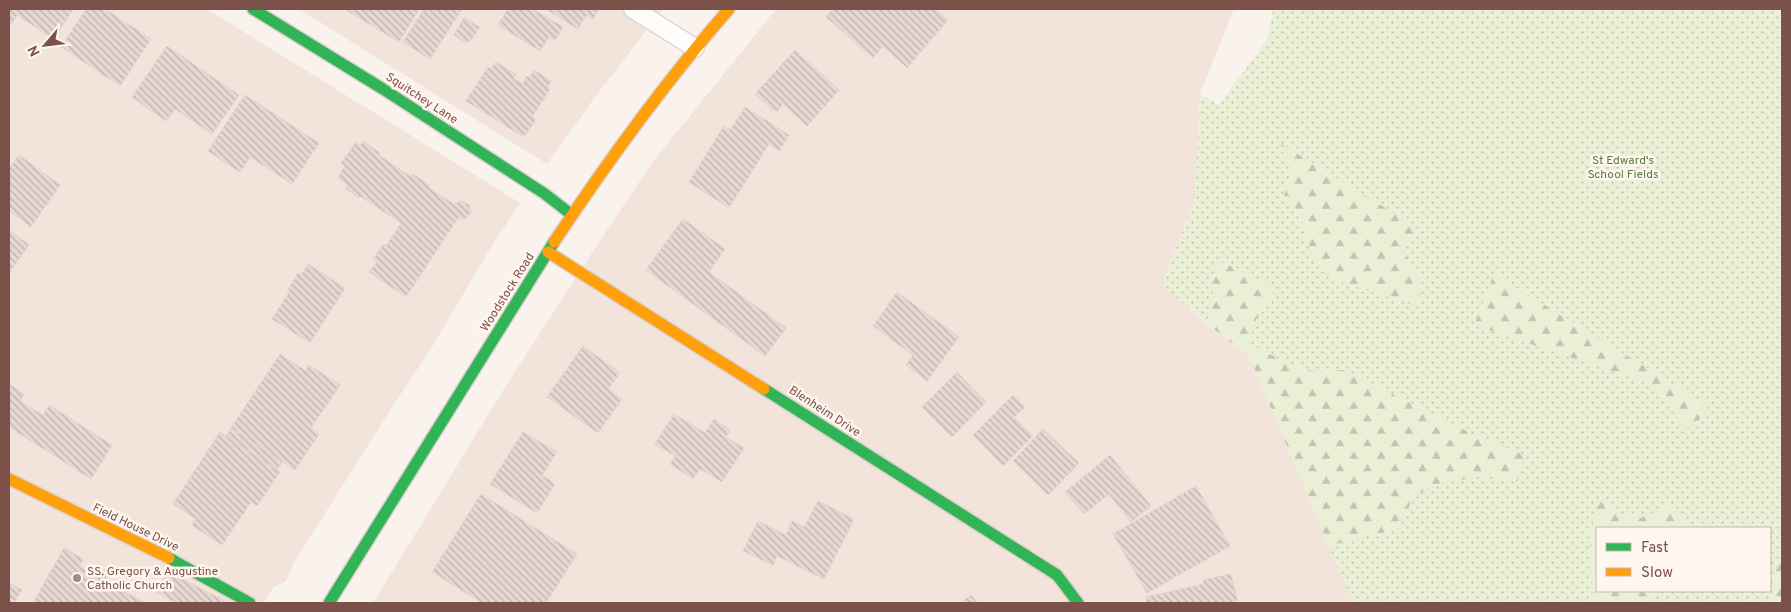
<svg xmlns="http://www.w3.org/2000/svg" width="1791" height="612" viewBox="0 0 1791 612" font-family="Overpass,sans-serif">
	<defs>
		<pattern id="grass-dots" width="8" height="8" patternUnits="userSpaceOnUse" patternTransform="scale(1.25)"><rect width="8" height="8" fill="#eaf0d6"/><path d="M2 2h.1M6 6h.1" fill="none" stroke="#c3c5b0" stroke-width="1.8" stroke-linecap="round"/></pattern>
		<pattern id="forest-firs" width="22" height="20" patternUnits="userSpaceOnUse" patternTransform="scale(1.25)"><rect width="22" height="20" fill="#eaf0d6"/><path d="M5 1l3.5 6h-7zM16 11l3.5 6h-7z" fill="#c3c5b0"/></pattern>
		<pattern id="building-back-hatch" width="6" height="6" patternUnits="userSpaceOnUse" patternTransform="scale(1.25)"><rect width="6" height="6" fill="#e6d8d4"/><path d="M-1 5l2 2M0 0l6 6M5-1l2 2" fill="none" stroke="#bfb2ae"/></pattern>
	</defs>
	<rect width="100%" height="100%" fill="#f9f2ed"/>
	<!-- residential -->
	<g fill="#f3e4db">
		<path d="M 9,9 L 207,9 L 520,203 L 491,247 L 434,344 L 391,409 L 293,564 L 286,581 L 274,587 L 263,603 L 9,603 Z"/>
		<path d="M 299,9 L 663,9 L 595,97 L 547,164 Z"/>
		<path d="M 776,9 L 1234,9 L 1200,94 L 1195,198 L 1162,285 L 1207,324 L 1249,356 L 1353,603 L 373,603 L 507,384 L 595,248 L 652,163 Z"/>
	</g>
	<!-- grass -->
	<path fill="url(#grass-dots)" fill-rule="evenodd" d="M 1273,9 L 1782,9 L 1782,603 L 1353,603 L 1249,356 L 1207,324 L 1162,285 L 1195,198 L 1200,94 L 1219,105 L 1268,38 ZM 1597,528 L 1770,528 L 1770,591 L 1597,591 Z"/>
	<!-- forest -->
	<g fill="url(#forest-firs)">
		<path d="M 1273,139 L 1415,226 L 1402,251 L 1423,278 L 1417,306 L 1335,280 L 1312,254 L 1298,211 L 1284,196 L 1293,166 Z"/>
		<path d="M 1215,259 L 1271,285 L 1274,298 L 1257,317 L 1248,343 L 1281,360 L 1316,372 L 1344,370 L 1473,434 L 1525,455 L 1517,482 L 1478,477 L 1431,485 L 1412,500 L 1399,528 L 1329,546 L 1249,356 L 1207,324 L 1213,295 Z"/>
		<path d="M 1494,274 L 1709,406 L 1703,417 L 1686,429 L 1653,385 L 1474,325 Z"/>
		<path d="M 1601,496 L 1616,513 L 1641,518 L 1670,505 L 1689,521 L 1686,528 L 1597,528 L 1597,591 L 1654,591 L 1649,603 L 1593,603 L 1590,534 Z"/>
		<path d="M 1782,556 L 1782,603 L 1772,603 L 1773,577 Z"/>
	</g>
	<!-- building -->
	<g fill="url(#building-back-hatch)" stroke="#e3d3ce">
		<path d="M 9,9 L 73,9 L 54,39 L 17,15 L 12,24 L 9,23 Z"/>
		<path d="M 86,9 L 105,9 L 151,39 L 120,86 L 61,47 Z"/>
		<path d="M 347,9 L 419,9 L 399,42 L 346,10 Z"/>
		<path d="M 424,9 L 462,9 L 430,59 L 403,42 Z"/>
		<path d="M 508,9 L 533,9 L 563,27 L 555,41 L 549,37 L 540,51 L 498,25 Z"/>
		<path d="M 546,9 L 599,9 L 593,19 L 586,15 L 578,29 Z"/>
		<path d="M 833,9 L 935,9 L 948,20 L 907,68 L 883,46 L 873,58 L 826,17 Z"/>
		<path d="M 464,18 L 480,27 L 471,40 L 466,43 L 454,35 Z"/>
		<path d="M 167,46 L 239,95 L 212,134 L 175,109 L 166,121 L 132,97 Z"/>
		<path d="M 795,50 L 839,90 L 807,126 L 783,104 L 776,113 L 755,94 Z"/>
		<path d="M 496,62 L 516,74 L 513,78 L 523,84 L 527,76 L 529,78 L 534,70 L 551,81 L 547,88 L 550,89 L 532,117 L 536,119 L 525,136 L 523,134 L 522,136 L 466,101 L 488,67 L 491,69 Z"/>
		<path d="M 245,95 L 319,143 L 292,184 L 250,157 L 240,172 L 208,151 Z"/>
		<path d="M 745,107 L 789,135 L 779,151 L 769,144 L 729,208 L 689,182 L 724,126 L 730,130 Z"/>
		<path d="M 363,141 L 380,153 L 379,155 L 411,177 L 413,174 L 430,186 L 429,188 L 454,204 L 462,201 L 469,205 L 471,212 L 466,218 L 461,219 L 458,218 L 406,297 L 369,272 L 377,262 L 373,259 L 383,244 L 386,246 L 401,223 L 360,196 L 359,198 L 346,189 L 348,185 L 338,178 L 345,166 L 341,163 L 356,142 L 360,145 Z"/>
		<path d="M 19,155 L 60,185 L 31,227 L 9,211 L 9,169 Z"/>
		<path d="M 683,219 L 725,249 L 709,272 L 786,328 L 765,356 L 646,270 Z"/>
		<path d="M 9,230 L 29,245 L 9,273 Z"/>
		<path d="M 308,264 L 345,288 L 310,343 L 272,319 L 290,291 L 288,290 L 298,273 L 301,275 Z"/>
		<path d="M 897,292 L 959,337 L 927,381 L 906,365 L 913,355 L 873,326 Z"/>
		<path d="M 583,346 L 620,373 L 608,389 L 622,399 L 598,433 L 547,397 Z"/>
		<path d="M 280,354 L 306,371 L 309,365 L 340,385 L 311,428 L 319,434 L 295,470 L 231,428 Z"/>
		<path d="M 957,372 L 986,402 L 952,437 L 922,407 Z"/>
		<path d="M 9,384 L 24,394 L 20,401 L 43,415 L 49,405 L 112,445 L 91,479 L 9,427 Z"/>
		<path d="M 1013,395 L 1025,407 L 1014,417 L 1033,436 L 1003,466 L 973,435 Z"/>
		<path d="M 674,414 L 705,433 L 714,419 L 730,430 L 726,437 L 744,448 L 722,482 L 700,469 L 693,479 L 670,464 L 675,456 L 655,444 Z"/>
		<path d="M 231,428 L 282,462 L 277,470 L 226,436 Z"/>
		<path d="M 1043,429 L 1079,463 L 1048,495 L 1013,461 Z"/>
		<path d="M 220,432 L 280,472 L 257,506 L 251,502 L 222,545 L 192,525 L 196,519 L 173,504 Z"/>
		<path d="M 523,432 L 557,452 L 542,475 L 555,484 L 537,513 L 490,484 Z"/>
		<path d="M 1110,455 L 1151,506 L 1131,522 L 1109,494 L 1084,514 L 1065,492 Z"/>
		<path d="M 1196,486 L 1230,546 L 1147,593 L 1113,534 Z"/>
		<path d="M 481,494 L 577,554 L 546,603 L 482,603 L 432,572 Z"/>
		<path d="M 818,501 L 854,519 L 824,579 L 777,556 L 773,565 L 743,551 L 758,521 L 786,535 L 792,521 L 804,527 Z"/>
		<path d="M 64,548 L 83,559 L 79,566 L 94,575 L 99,567 L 110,573 L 105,581 L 145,603 L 33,603 Z"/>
		<path d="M 168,571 L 228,603 L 176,603 L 156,592 Z"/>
		<path d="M 1231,574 L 1238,603 L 1147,603 L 1146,597 L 1204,584 L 1203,580 Z"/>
		<path d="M 9,583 L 22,590 L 14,603 L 9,603 Z"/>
		<path d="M 971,595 L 978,603 L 961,603 Z"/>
	</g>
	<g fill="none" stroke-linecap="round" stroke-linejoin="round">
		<!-- lane casing -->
		<g stroke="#d8cdca" stroke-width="20">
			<path id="lane" d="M 633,9 L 695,48"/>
		</g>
		<!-- fast casing -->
		<g stroke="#daceca" stroke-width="14">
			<g id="fast">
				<path d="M 253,9 L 383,89 L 545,194 L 572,215"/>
				<path d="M 764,389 L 1057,575 L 1078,603"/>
				<path d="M 169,558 L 250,603"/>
				<path d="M 329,603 L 554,242"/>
			</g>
		</g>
		<!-- slow casing -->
		<g stroke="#daceca" stroke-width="14">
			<g id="slow">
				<path d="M 554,242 C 608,161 665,82 729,9"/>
				<path d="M 548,252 L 764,389"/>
				<path d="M 9,479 L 169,558"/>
			</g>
		</g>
		<!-- lane -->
		<use href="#lane" stroke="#fefdfc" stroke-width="18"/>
		<!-- fast -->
		<use href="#fast" stroke="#30b455" stroke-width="11"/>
		<!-- slow -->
		<use href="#slow" stroke="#ff9f0a" stroke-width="11"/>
	</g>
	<!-- markers -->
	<circle fill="#a78982" stroke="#fff6f0" stroke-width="2" cx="77" cy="578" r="5"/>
	<g text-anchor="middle" stroke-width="5" stroke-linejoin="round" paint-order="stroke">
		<!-- street labels -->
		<g font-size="12" fill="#7b5149" stroke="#fff6f0">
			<text transform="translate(422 98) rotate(33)" y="4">Squitchey Lane</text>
			<text transform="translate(507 292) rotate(-58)" y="4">Woodstock Road</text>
			<text transform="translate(825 411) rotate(33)" y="4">Blenheim Drive</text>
			<text transform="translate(136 527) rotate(26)" y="4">Field House Drive</text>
		</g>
		<!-- park labels -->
		<g font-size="12" fill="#5c7b3d" stroke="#fff6f0">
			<text x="1623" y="164">St Edward's<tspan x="1623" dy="14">School Fields</tspan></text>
		</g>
		<!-- poi labels -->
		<g font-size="12" fill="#7b5149" stroke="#fff6f0" text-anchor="start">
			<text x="87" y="575">SS. Gregory &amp; Augustine<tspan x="87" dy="14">Catholic Church</tspan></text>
		</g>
	</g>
	<!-- border -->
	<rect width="1791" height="612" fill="none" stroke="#7b5149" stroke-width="20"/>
	<!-- legend -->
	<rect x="1596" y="527" width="175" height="65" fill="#fff6f0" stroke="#cab4ad"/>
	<rect x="1606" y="543" width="25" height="8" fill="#30b455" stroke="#cab4ad"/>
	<text x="1641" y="552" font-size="15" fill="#7b5149">Fast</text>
	<rect x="1606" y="568" width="25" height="8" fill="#ff9f0a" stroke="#cab4ad"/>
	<text x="1641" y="577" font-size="15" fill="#7b5149">Slow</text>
	<!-- north arrow -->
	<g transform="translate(45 45) rotate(242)" stroke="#fff6f0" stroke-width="4" paint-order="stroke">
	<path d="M0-4L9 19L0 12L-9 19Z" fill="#7b5149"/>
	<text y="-8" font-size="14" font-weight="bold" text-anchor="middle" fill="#7b5149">N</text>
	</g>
</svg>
